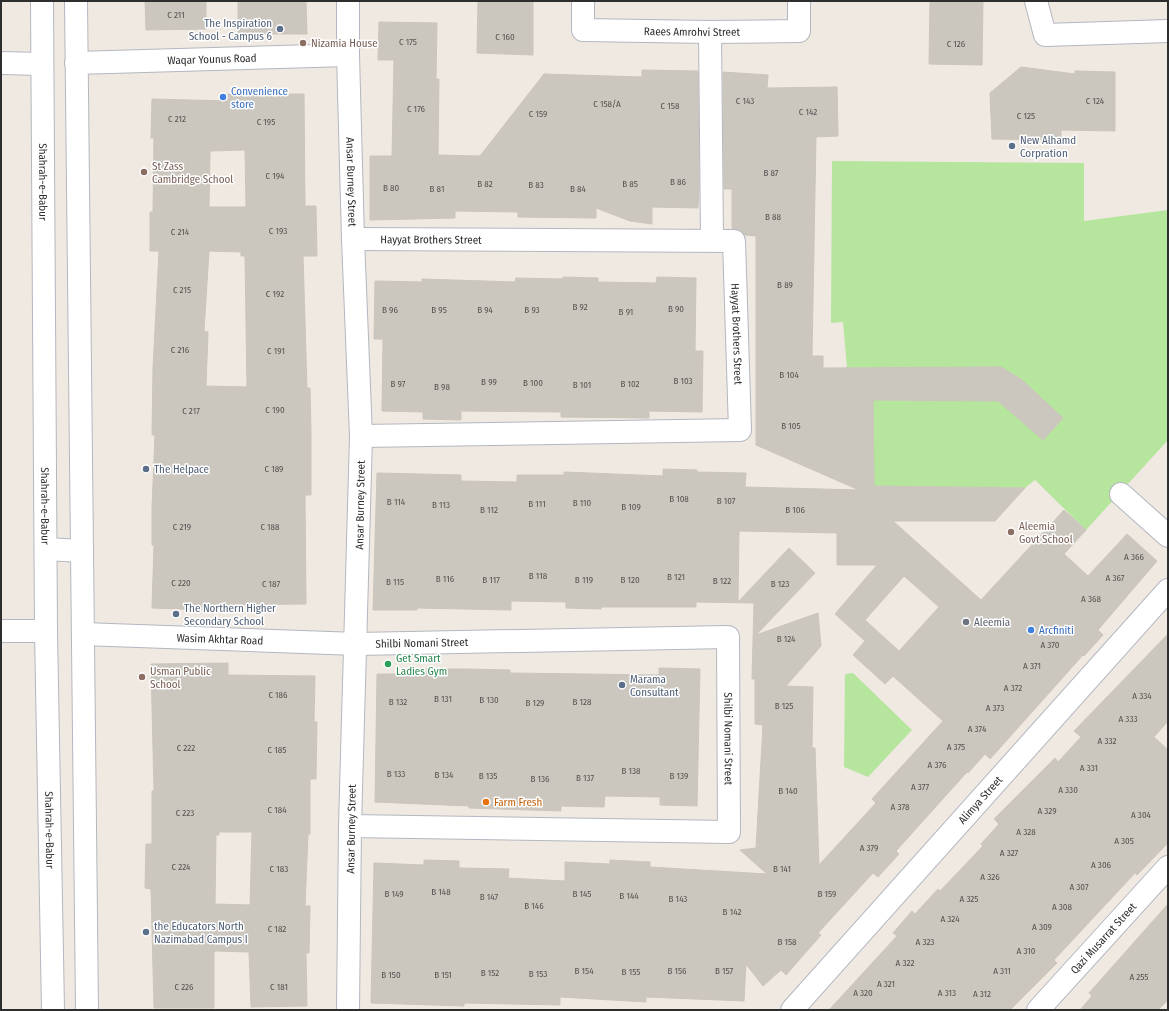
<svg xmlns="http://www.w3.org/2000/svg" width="1169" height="1011" viewBox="0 0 1169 1011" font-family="'Fira Sans Condensed',sans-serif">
	<rect width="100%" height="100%" fill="#efe9e1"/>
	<!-- green -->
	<g fill="#b6e59e">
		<path d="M 832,161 L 1084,163 L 1084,221 L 1168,210 L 1168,440 L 1086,530 L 1035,480 L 1025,488 L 874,486 L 873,400 L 998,401 L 1043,440 L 1063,418 L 1022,380 L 1001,367 L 847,368 L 843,322 L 831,323 Z"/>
		<path d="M 853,673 L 912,730 L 868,777 L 844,767 L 845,674 Z"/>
	</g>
	<!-- building -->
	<g fill="#cbc7bf" stroke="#cbc5ba" fill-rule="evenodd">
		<path d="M 145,1 L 206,1 L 206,29 L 146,30 Z"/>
		<path d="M 238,1 L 306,1 L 307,34 L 238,34 Z"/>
		<path d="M 478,1 L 533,1 L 533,55 L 477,53 Z"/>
		<path d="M 930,1 L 983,1 L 982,65 L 929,64 Z"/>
		<path d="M 379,22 L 437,23 L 436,79 L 439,79 L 438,155 L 480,156 L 544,74 L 642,77 L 642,70 L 698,71 L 699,188 L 698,208 L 652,207 L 652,224 L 630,221 L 596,208 L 596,218 L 518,217 L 518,212 L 455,211 L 455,218 L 370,220 L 370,156 L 392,156 L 394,60 L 378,60 Z"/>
		<path d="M 1021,67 L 1075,74 L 1075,71 L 1115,72 L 1115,131 L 1061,130 L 1061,140 L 992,139 L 990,93 Z"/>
		<path d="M 723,72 L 768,75 L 767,88 L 837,87 L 838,136 L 816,137 L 812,356 L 823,356 L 823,368 L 1001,367 L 1022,380 L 1063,418 L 1043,440 L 998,401 L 873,400 L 874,486 L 1025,488 L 995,521 L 893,521 L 981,600 L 1064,510 L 1086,530 L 1064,554 L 1088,576 L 1127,534 L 1157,561 L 1098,630 L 1103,635 L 1084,656 L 1083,655 L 990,759 L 985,754 L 968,773 L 967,772 L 896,851 L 899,854 L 878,877 L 873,873 L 818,933 L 821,935 L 786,975 L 781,970 L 763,986 L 746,964 L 744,1001 L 646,997 L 646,1002 L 560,997 L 560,1005 L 464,1003 L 464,1006 L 371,1003 L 374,863 L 424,865 L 424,860 L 459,861 L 459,868 L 509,869 L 508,878 L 565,881 L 565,862 L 610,864 L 610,860 L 650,862 L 650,867 L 767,874 L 740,850 L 756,848 L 763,725 L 755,724 L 755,679 L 752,679 L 754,603 L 696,602 L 696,607 L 601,607 L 601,609 L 566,608 L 566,602 L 511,601 L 511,610 L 417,608 L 417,610 L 373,610 L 377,473 L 461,475 L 461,481 L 517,482 L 517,475 L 564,475 L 564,472 L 663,476 L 663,469 L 697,470 L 697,472 L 746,473 L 745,487 L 859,490 L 756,445 L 756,236 L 745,235 L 740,230 L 732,228 L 732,189 L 724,189 ZM 739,531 L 837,533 L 837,565 L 877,565 L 835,614 L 865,641 L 853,655 L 885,684 L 893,676 L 943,721 L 872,799 L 876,803 L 819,865 L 815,748 L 812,748 L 813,687 L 786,686 L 821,646 L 818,613 L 756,635 L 815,573 L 789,548 L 738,602 ZM 904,576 L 939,607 L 899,651 L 865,620 Z"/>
		<path d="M 228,94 L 304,94 L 305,206 L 316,206 L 317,256 L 303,256 L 307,388 L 310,388 L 311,432 L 311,495 L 305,495 L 306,604 L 208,605 L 208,610 L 152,608 L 154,545 L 152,545 L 152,508 L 155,435 L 152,435 L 153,368 L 159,251 L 150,251 L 150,212 L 153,212 L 154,138 L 151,138 L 152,99 L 228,101 ZM 245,150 L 246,207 L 209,207 L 210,151 ZM 209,251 L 241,252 L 241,256 L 245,256 L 247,387 L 206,386 L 208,332 L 204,331 Z"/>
		<path d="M 563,277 L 598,278 L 598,282 L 656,283 L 657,277 L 696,278 L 695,351 L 703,351 L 702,412 L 649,411 L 649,418 L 561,417 L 561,412 L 461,411 L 461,420 L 423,419 L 423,412 L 382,411 L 383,339 L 374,339 L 375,281 L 422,282 L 422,279 L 515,282 L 516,278 L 563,279 Z"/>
		<path d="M 1168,634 L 1168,721 L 1154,737 L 1168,750 L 1168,843 L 1137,875 L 1135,873 L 1054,960 L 1057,963 L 1010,1010 L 829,1010 L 897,936 L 893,933 L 912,911 L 915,914 L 938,889 L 940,891 L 983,846 L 981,844 L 999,824 L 994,819 L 1055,758 L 1058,762 L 1081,737 L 1074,731 Z"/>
		<path d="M 228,663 L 228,675 L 315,676 L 314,722 L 317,722 L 316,779 L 310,779 L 310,834 L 308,834 L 305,906 L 310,906 L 309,953 L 306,953 L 307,1006 L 251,1007 L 249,952 L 216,951 L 214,952 L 214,1008 L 154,1008 L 151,889 L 145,888 L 146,844 L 152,844 L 152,791 L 154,791 L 151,664 ZM 219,832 L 252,832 L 250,905 L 215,904 L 216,835 L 219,835 Z"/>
		<path d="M 659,668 L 700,669 L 697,806 L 660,805 L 660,797 L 605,796 L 604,807 L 561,806 L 561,811 L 469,808 L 469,806 L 375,802 L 377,674 L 423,674 L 424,669 L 470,669 L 510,670 L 510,673 L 659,675 Z"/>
		<path d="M 1168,904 L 1168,1000 L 1158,1010 L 1080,1010 L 1092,996 L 1089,993 Z"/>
	</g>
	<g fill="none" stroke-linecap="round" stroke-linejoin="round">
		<!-- street casing -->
		<g stroke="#b4b7c1" stroke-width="24">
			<g id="street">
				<path id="s1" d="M 348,1 L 348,55 L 353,239 L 361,436 L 350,826 L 348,1010"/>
				<path id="s2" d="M 583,1 L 583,30 L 710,32 L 799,31 L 799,1"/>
				<path d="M 1036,1 L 1045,35 L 1168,31"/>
				<path d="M 710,32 L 712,240"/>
				<path d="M 1,63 L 42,64"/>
				<path id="s3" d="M 76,63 L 348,55"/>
				<path id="s4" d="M 353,239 L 734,241 L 740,430 L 361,436"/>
				<path d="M 1121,494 L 1168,536"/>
				<path d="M 1,631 L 46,631"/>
				<path id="s5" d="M 83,634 L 357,644 L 728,637 L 729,832 L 350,826"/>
				<path id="s6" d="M 792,1010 L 1168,590"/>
				<path id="s7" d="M 1038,1010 L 1168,867"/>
			</g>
		</g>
		<!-- secondary casing -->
		<g stroke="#b4b7c1" stroke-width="24">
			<g id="secondary">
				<path id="s8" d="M 42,1 L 46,631 L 53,1010"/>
				<path d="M 76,1 L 87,1010"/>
				<path d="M 46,549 L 82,551"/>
			</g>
		</g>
		<!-- street -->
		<use href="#street" stroke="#fff" stroke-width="22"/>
		<!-- secondary -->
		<use href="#secondary" stroke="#fff" stroke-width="22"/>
	</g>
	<!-- markers -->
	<g fill="#5c6f8a" stroke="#fff" stroke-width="1.5">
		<circle cx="280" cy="29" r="4"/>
		<circle cx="1012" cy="146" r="4"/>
		<circle cx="146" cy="469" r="4"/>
		<circle cx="176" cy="614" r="4"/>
		<circle cx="622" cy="685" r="4"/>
		<circle cx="146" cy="932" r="4"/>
	</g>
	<g fill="#8d6e63" stroke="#fff" stroke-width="1.5">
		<circle cx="303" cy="43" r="4"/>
		<circle cx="144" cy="172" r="4"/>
		<circle cx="1011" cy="532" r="4"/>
		<circle cx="142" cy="677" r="4"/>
	</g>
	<g fill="#3f7fe0" stroke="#fff" stroke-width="1.5">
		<circle cx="223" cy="97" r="4"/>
		<circle cx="1031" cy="630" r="4"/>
	</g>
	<circle fill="#6b7280" stroke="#fff" stroke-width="1.5" cx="966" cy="622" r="4"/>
	<circle fill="#2e9e5b" stroke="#fff" stroke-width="1.5" cx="388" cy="664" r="4"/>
	<circle fill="#e8710a" stroke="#fff" stroke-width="1.5" cx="486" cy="802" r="4"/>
	<g text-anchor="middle" stroke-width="3" stroke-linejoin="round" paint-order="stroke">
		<!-- number labels -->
		<g font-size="9" fill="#555452">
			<text x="176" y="18">C 211</text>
			<text x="505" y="40">C 160</text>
			<text x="408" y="45">C 175</text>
			<text x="956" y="47">C 126</text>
			<text x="745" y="104">C 143</text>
			<text x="1095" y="104">C 124</text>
			<text x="607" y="107">C 158/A</text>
			<text x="670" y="109">C 158</text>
			<text x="416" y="112">C 176</text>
			<text x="808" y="115">C 142</text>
			<text x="538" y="117">C 159</text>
			<text x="1026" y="119">C 125</text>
			<text x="177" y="122">C 212</text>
			<text x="266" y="125">C 195</text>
			<text x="771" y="176">B 87</text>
			<text x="275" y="179">C 194</text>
			<text x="678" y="185">B 86</text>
			<text x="485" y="187">B 82</text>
			<text x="630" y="187">B 85</text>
			<text x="536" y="188">B 83</text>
			<text x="391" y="191">B 80</text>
			<text x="437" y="192">B 81</text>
			<text x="578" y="192">B 84</text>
			<text x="773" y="220">B 88</text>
			<text x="278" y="234">C 193</text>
			<text x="180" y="235">C 214</text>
			<text x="785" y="288">B 89</text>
			<text x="182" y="293">C 215</text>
			<text x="275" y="297">C 192</text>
			<text x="580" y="310">B 92</text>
			<text x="676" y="312">B 90</text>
			<text x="390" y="313">B 96</text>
			<text x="439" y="313">B 95</text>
			<text x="485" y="313">B 94</text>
			<text x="532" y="313">B 93</text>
			<text x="626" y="315">B 91</text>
			<text x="180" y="353">C 216</text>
			<text x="276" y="354">C 191</text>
			<text x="789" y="378">B 104</text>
			<text x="683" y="384">B 103</text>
			<text x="489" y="385">B 99</text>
			<text x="533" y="386">B 100</text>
			<text x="398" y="387">B 97</text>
			<text x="630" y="387">B 102</text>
			<text x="582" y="388">B 101</text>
			<text x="442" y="390">B 98</text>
			<text x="275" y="413">C 190</text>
			<text x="191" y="414">C 217</text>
			<text x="791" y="429">B 105</text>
			<text x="274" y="472">C 189</text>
			<text x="679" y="502">B 108</text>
			<text x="726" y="504">B 107</text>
			<text x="396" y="505">B 114</text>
			<text x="582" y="506">B 110</text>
			<text x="537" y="507">B 111</text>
			<text x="441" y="508">B 113</text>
			<text x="631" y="510">B 109</text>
			<text x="489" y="513">B 112</text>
			<text x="795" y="513">B 106</text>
			<text x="182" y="530">C 219</text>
			<text x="270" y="530">C 188</text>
			<text x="1134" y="560">A 366</text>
			<text x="538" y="579">B 118</text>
			<text x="676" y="580">B 121</text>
			<text x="1115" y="581">A 367</text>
			<text x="445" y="582">B 116</text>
			<text x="491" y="583">B 117</text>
			<text x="584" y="583">B 119</text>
			<text x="630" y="583">B 120</text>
			<text x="722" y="584">B 122</text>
			<text x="395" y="585">B 115</text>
			<text x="181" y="586">C 220</text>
			<text x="271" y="587">C 187</text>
			<text x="780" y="587">B 123</text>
			<text x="1091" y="602">A 368</text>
			<text x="786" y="642">B 124</text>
			<text x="1050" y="648">A 370</text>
			<text x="1032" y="669">A 371</text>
			<text x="1013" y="691">A 372</text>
			<text x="278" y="698">C 186</text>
			<text x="1142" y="699">A 334</text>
			<text x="443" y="702">B 131</text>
			<text x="489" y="703">B 130</text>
			<text x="398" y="705">B 132</text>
			<text x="582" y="705">B 128</text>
			<text x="535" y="706">B 129</text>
			<text x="784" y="709">B 125</text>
			<text x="995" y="711">A 373</text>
			<text x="1128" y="722">A 333</text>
			<text x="977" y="732">A 374</text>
			<text x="1107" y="744">A 332</text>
			<text x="956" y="750">A 375</text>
			<text x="186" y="751">C 222</text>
			<text x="277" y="753">C 185</text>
			<text x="937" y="768">A 376</text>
			<text x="1089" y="771">A 331</text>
			<text x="631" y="774">B 138</text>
			<text x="396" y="777">B 133</text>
			<text x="444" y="778">B 134</text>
			<text x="488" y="779">B 135</text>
			<text x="679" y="779">B 139</text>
			<text x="585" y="781">B 137</text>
			<text x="540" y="782">B 136</text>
			<text x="920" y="790">A 377</text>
			<text x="1068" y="793">A 330</text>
			<text x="788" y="794">B 140</text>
			<text x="900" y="810">A 378</text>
			<text x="277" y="813">C 184</text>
			<text x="1047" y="814">A 329</text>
			<text x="185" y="816">C 223</text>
			<text x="1141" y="818">A 304</text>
			<text x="1026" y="835">A 328</text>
			<text x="1124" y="844">A 305</text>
			<text x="869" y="851">A 379</text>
			<text x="1009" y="856">A 327</text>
			<text x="1101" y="868">A 306</text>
			<text x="181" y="870">C 224</text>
			<text x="279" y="872">C 183</text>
			<text x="782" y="872">B 141</text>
			<text x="990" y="880">A 326</text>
			<text x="1079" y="890">A 307</text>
			<text x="441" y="895">B 148</text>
			<text x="394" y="897">B 149</text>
			<text x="582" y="897">B 145</text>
			<text x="827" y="897">B 159</text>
			<text x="629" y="899">B 144</text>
			<text x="489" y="900">B 147</text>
			<text x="678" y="902">B 143</text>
			<text x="969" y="902">A 325</text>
			<text x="534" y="909">B 146</text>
			<text x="1062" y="910">A 308</text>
			<text x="732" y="915">B 142</text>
			<text x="950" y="922">A 324</text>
			<text x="1042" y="930">A 309</text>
			<text x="277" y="932">C 182</text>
			<text x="787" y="945">B 158</text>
			<text x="925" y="945">A 323</text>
			<text x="1026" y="954">A 310</text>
			<text x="905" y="966">A 322</text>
			<text x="584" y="974">B 154</text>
			<text x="677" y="974">B 156</text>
			<text x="724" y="974">B 157</text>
			<text x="1002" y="974">A 311</text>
			<text x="631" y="975">B 155</text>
			<text x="490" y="976">B 152</text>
			<text x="538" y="977">B 153</text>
			<text x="391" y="978">B 150</text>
			<text x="443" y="978">B 151</text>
			<text x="1139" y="980">A 255</text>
			<text x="886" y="987">A 321</text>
			<text x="184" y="990">C 226</text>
			<text x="279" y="990">C 181</text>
			<text x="863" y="996">A 320</text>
			<text x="947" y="996">A 313</text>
			<text x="982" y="997">A 312</text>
		</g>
		<!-- service labels -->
		<g font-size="11" fill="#4e5e75" stroke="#fff" text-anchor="start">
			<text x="272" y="27" text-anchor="end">The Inspiration<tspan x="272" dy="13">School - Campus 6</tspan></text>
			<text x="1020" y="144">New Alhamd<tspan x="1020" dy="13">Corpration</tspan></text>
			<text x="154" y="473">The Helpace</text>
			<text x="184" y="612">The Northern Higher<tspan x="184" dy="13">Secondary School</tspan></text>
			<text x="630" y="683">Marama<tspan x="630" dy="13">Consultant</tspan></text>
			<text x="154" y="930">the Educators North<tspan x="154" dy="13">Nazimabad Campus I</tspan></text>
		</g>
		<!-- street labels -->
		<g font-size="11" fill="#2e2e2e" stroke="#fff">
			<text dy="4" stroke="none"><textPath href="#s2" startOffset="138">Raees Amrohvi Street</textPath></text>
			<text dy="4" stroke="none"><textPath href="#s3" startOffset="136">Waqar Younus Road</textPath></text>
			<text dy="4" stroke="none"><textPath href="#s8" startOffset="181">Shahrah-e-Babur</textPath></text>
			<text dy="4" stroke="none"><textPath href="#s1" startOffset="181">Ansar Burney Street</textPath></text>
			<text dy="4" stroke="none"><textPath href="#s4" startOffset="78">Hayyat Brothers Street</textPath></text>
			<text dy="4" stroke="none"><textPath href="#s4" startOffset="474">Hayyat Brothers Street</textPath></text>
			<text transform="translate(360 505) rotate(-89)" y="4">Ansar Burney Street</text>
			<text dy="4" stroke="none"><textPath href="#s8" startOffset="505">Shahrah-e-Babur</textPath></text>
			<text dy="4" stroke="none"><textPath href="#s5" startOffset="137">Wasim Akhtar Road</textPath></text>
			<text dy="4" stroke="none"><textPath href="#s5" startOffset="339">Shilbi Nomani Street</textPath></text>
			<text dy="4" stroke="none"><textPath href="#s5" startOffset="747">Shilbi Nomani Street</textPath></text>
			<text dy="4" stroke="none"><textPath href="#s6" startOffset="282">Alimya Street</textPath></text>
			<text dy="4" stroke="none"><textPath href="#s8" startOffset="829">Shahrah-e-Babur</textPath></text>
			<text transform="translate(351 829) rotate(-89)" y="4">Ansar Burney Street</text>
			<text dy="4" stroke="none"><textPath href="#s7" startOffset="97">Qazi Musarrat Street</textPath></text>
		</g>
		<!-- education labels -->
		<g font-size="11" fill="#785e54" stroke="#fff" text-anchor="start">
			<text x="311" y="47">Nizamia House</text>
			<text x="152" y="170">St Zass<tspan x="152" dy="13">Cambridge School</tspan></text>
			<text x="1019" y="530">Aleemia<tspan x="1019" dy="13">Govt School</tspan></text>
			<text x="150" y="675">Usman Public<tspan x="150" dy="13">School</tspan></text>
		</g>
		<!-- shop labels -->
		<g font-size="11" fill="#366cbe" stroke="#fff" text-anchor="start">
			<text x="231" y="95">Convenience<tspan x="231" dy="13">store</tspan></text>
			<text x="1039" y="634">Arcfiniti</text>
		</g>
		<!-- worship labels -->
		<g font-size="11" fill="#5b616d" stroke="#fff" text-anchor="start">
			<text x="974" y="626">Aleemia</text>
		</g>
		<!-- leisure labels -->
		<g font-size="11" fill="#27864d" stroke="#fff" text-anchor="start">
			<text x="396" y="662">Get Smart<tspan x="396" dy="13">Ladies Gym</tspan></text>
		</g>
		<!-- food labels -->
		<g font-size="11" fill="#c56008" stroke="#fff" text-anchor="start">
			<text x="494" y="806">Farm Fresh</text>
		</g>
	</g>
	<!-- border -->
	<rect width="1169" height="1011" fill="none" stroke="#2e2e2e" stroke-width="4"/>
</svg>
